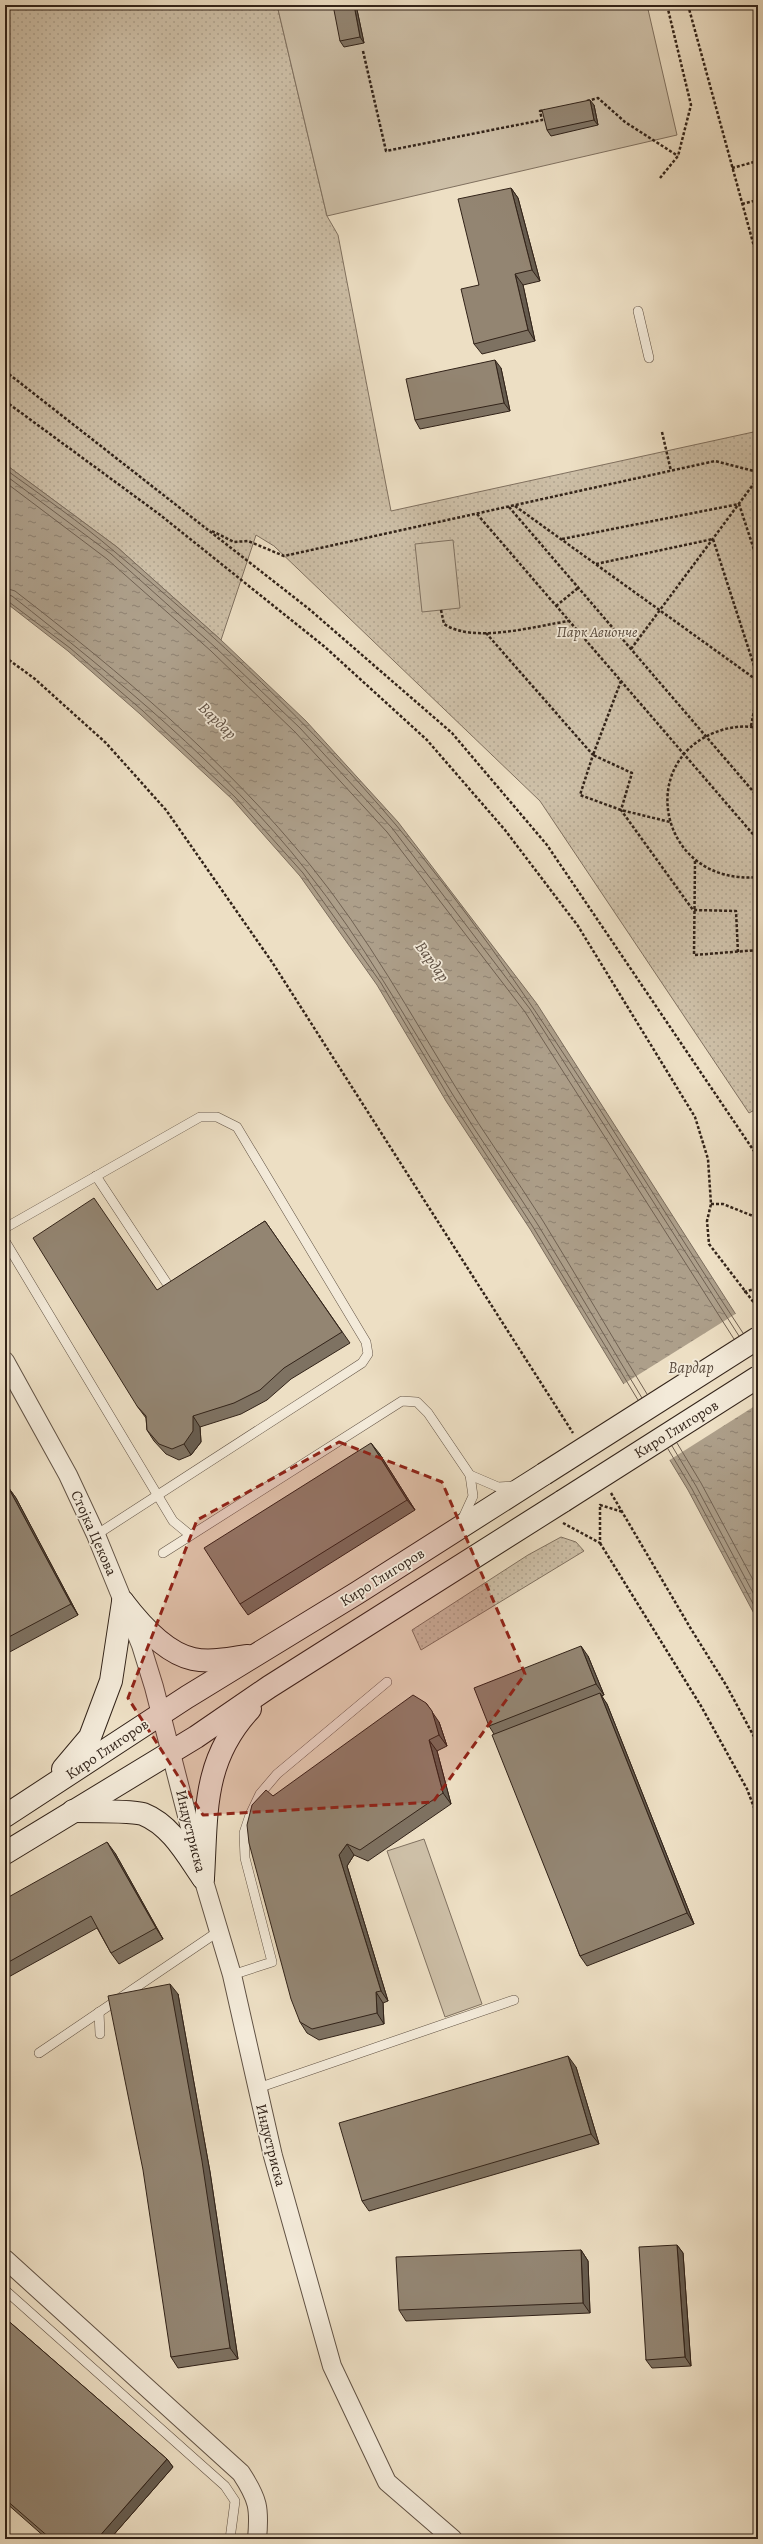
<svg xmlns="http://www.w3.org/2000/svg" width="763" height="2544" viewBox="0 0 763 2544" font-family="Alegreya,serif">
	<defs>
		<pattern id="grass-dots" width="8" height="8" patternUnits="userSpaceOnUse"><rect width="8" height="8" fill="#cdbfa7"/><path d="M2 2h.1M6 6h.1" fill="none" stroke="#b0a48f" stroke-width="1.8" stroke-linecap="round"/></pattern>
		<pattern id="water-ripples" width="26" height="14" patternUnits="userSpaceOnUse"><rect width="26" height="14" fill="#ad9f8a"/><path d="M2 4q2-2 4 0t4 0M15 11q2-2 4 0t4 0" fill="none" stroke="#8d8170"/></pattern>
	</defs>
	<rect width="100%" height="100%" fill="#eddfc4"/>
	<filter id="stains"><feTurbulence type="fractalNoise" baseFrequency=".005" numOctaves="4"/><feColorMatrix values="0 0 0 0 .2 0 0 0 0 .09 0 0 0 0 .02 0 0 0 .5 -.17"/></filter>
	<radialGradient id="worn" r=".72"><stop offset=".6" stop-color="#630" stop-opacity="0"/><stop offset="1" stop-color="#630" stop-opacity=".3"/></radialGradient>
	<!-- grass -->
	<g fill="url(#grass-dots)" stroke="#807160">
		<path d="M 5,5 L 277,5 L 327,216 L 338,235 L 391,511 L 758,431 L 758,1108 L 749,1113 L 540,801 L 274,546 L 256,535 L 221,640 L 117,547 L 5,464 Z"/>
		<path d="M 561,1537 L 576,1542 L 584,1551 L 421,1650 L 412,1630 L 528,1555 Z"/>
	</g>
	<!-- pitch -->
	<g fill="#cdbfa7" stroke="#807160">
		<path d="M 277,5 L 647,5 L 677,135 L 327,216 Z"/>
		<path d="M 453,540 L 460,608 L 422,612 L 415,544 Z"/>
		<path d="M 424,1839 L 482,2004 L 445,2017 L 387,1851 Z"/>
	</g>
	<!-- water -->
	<path fill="url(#water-ripples)" stroke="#7c6d5d" d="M 5,464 L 117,547 L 221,640 L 306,721 L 398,822 L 537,1004 L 758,1349 L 758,1621 L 688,1490 L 530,1229 L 446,1101 L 377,985 L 300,876 L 232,799 L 140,714 L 68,651 L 5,602 Z"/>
	<!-- pier -->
	<path fill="#eddfc4" d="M 737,1313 L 758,1345 L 758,1404 L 668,1461 L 622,1385 Z"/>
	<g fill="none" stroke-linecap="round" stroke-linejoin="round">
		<!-- shore -->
		<g stroke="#706152" stroke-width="1">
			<path d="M 5,469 C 42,496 80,522 115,552 C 215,635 312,726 396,825 C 530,984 629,1161 743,1333"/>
			<path d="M 5,475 L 111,554 L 215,647 L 300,728 L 392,828 L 530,1009 L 739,1336"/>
			<path d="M 5,482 L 107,559 L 211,651 L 295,732 L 387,832 L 525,1012 L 734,1339"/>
			<path d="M 5,588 L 15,591 C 121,673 226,761 311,866 C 367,935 411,1015 458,1091 C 485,1135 515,1177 543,1221 C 578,1278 612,1337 647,1394"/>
			<path d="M 5,594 L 12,596 C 116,678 223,765 306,870 C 362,940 406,1019 453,1095 C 480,1139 510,1181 538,1225 C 573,1282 607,1340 642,1398"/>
			<path d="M 5,599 L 70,648 L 143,711 L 235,797 L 303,873 L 381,983 L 450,1099 L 533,1227 L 638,1400"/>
			<path d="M 677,1443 L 701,1483 L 758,1589"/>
			<path d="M 672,1446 L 696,1486 L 758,1602"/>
			<path d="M 668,1449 L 692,1489 L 758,1613"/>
		</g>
		<!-- lane casing -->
		<g stroke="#615244" stroke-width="10">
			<g id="lane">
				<path d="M 638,311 L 649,358"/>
				<path d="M 96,1176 L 166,1282"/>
				<path d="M 5,1228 L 200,1117 L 217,1117 L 237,1127 L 366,1342 L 368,1354 L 362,1363 L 96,1535"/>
				<path d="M 5,1241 L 173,1521 L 190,1535"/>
				<path d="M 470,1475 L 498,1487 L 514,1486"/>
				<path d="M 163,1553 L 402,1401 L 417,1402 L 428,1413 L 470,1475 L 473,1496 L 462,1520"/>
				<path d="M 232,1975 L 272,1962 L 245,1858 L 244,1833 L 250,1815 L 260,1794 L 277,1774 L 387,1682"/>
				<path d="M 99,2012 L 100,2034"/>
				<path d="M 39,2053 L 219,1931"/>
				<path d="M 258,2088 L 514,2000"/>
				<path d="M 5,2290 L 225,2486 L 235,2501 L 230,2539"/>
			</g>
		</g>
		<!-- street casing -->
		<g stroke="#615244" stroke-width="20">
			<g id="street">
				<path d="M 5,1361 L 68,1475 L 96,1535 L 141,1645 L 154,1687 L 203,1878 L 232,1975 L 273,2156 L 332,2366 L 387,2482 L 453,2539"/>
				<path d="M 5,2259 L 241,2473 C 258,2499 260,2508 257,2539"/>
			</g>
		</g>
		<!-- secondary casing -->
		<g stroke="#322319" stroke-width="24">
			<g id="secondary">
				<path d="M 123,1602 C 139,1623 165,1653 193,1659 C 211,1663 230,1658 248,1656"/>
				<path d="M 63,1769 L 90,1737 L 111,1681 L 123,1602"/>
				<path d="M 73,1811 C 86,1811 133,1811 143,1814 C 171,1825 187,1855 203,1878"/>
				<path d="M 5,1816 L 187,1697 L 357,1593 L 544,1474"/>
				<path d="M 5,1853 L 196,1737 L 269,1687 L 563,1501"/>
				<path d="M 203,1878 C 207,1812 202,1761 250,1709"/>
			</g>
		</g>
		<!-- path -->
		<g stroke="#322319" stroke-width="2.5" stroke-dasharray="3 2" stroke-linecap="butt">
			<path d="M 688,5 L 758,261"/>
			<path d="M 363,51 L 386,151 L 542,120 L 540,111 L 545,110"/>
			<path d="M 587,101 L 598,98 L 625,122 L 678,156"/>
			<path d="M 732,168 L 758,161"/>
			<path d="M 660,178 L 678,156 L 691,105 L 667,5"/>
			<path d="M 742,204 L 758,200"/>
			<path d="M 5,371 L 309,609 L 452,733 L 547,845 L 758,1157"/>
			<path d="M 5,401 L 159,514 L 325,647 L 427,740 L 505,830 L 578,926 L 695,1117 L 708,1159 L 711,1204 L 707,1221 L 709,1244 L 758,1308"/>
			<path d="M 662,432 L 671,471"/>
			<path d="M 515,506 L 758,681"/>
			<path d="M 509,507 L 758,797"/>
			<path d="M 477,514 L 758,840"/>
			<path d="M 212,531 L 234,542 L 248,541 L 284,556 L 715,461 L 758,472"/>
			<path d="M 562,539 L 739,504 L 758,562"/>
			<path d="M 596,564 L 713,539 L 758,678"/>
			<path d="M 556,606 L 578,588"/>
			<path d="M 441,610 L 444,624 C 474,644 535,626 569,621"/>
			<path d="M 486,633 L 593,755 L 580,795 L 621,810 L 670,822"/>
			<path d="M 631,649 L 758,478"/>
			<path d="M 5,657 L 35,679 L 106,743 L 166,810 L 272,962 L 573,1433"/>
			<path d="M 621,681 L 593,755 L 632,773 L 621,810 L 693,910 L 736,911 L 738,953"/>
			<path d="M 751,726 L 758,690"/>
			<path d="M 758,728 C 744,725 729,727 716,732 C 634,763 661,886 758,877"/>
			<path d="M 695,861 L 694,955 L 758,950"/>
			<path d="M 711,1204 L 723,1204 L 758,1218"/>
			<path d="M 744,1292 L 758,1288"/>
			<path d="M 611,1493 L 691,1629 L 726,1685 L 758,1744"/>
			<path d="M 563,1523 L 600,1543 L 600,1505 L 623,1512"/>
			<path d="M 600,1543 L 701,1706 L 747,1789 L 758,1818"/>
		</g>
		<!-- lane -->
		<use href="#lane" stroke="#f3ead9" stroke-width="9"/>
		<!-- street -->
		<use href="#street" stroke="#f3ead9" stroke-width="18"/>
		<!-- secondary -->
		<use href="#secondary" stroke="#f3ead9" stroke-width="22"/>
		<!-- secondary-bridge casing -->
		<g stroke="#322319" stroke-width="24" stroke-linecap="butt">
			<g id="secondary-bridge">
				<path d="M 544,1474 L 758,1338"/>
				<path d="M 563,1501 L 758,1377"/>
			</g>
		</g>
		<!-- secondary-bridge -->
		<use href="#secondary-bridge" stroke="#f3ead9" stroke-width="22"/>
	</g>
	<!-- wall -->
	<g fill="#7e7262" stroke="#322319">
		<path d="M 356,5 L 364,43 L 344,47 L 340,41 Z"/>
		<path d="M 594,105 L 598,125 L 551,136 L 547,130 Z"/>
		<path d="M 511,188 L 518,198 L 540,281 L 523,285 L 535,341 L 482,354 L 474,344 L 479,285 Z"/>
		<path d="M 501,368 L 510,411 L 420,429 L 415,420 Z"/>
		<path d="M 265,1221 L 350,1343 L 291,1379 L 267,1400 L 241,1414 L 200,1427 L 201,1442 L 191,1455 L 179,1460 L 166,1454 L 154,1441 L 147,1430 L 146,1418 L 137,1406 L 158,1290 Z"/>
		<path d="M 379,1453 L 415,1510 L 248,1615 L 240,1604 Z"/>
		<path d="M 8,1487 L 16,1498 L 78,1615 L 6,1654 L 5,1653 L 5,1489 Z"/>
		<path d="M 588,1656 L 604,1695 L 601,1696 L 607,1704 L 694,1924 L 587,1966 L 580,1956 L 494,1734 L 489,1726 Z"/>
		<path d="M 439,1722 L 447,1746 L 437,1751 L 451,1804 L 368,1861 L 354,1855 L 347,1866 L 388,2001 L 383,2003 L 384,2024 L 319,2040 L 307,2033 L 300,2022 L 273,1796 Z"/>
		<path d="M 115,1853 L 163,1939 L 119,1964 L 111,1953 L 97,1928 L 5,1979 L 5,1899 Z"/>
		<path d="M 178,1994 L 210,2172 L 238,2359 L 178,2368 L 171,2357 Z"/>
		<path d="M 576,2067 L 599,2144 L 369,2211 L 362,2201 Z"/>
		<path d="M 677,2245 L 683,2253 L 691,2366 L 652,2368 L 646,2360 Z"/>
		<path d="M 581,2250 L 588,2261 L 590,2313 L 406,2321 L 399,2310 Z"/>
		<path d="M 5,2318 L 167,2459 L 173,2467 L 110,2539 L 47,2539 L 5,2502 Z"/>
	</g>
	<!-- shaded-wall -->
	<g fill="#675d50" stroke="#322319">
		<path d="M 354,5 L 356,5 L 364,43 L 360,37 Z"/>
		<path d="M 590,100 L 594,105 L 598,125 L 594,120 Z"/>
		<path d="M 511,188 L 518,198 L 540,281 L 532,270 Z"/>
		<path d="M 515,274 L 523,285 L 535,341 L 528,330 Z"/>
		<path d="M 495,360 L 501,368 L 510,411 L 504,403 Z"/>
		<path d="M 193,1416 L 200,1427 L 201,1442 L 191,1455 L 184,1444 Z"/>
		<path d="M 371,1443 L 379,1453 L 415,1510 L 407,1500 Z"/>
		<path d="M 8,1487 L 16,1498 L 78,1615 L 71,1604 Z"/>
		<path d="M 581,1646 L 588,1656 L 604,1695 L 596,1684 Z"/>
		<path d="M 600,1693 L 607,1704 L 694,1924 L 687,1913 Z"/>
		<path d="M 426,1703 L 439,1722 L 447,1746 L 439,1735 Z"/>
		<path d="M 429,1740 L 437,1751 L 451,1804 L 443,1793 Z"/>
		<path d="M 107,1842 L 115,1853 L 163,1939 L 156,1928 Z"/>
		<path d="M 347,1844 L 354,1855 L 347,1866 L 388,2001 L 381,1991 L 339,1855 Z"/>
		<path d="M 170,1984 L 178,1994 L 210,2172 L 238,2359 L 230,2348 Z"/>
		<path d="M 376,1992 L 383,2003 L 384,2024 L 377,2013 Z"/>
		<path d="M 568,2056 L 576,2067 L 599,2144 L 591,2134 Z"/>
		<path d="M 677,2245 L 683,2253 L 691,2366 L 685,2357 Z"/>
		<path d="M 581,2250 L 588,2261 L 590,2313 L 583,2303 Z"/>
		<path d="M 167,2459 L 173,2467 L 110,2539 L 97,2539 Z"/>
	</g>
	<!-- building -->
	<g fill="#938572" stroke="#322319">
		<path d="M 333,5 L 354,5 L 360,37 L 340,41 Z"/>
		<path d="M 590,100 L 594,120 L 547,130 L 542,110 Z"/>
		<path d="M 511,188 L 532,270 L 515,274 L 528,330 L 474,344 L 461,289 L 479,285 L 458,199 Z"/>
		<path d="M 495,360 L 504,403 L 415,420 L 406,379 Z"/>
		<path d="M 94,1198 L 157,1290 L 265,1221 L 342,1332 L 284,1368 L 260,1390 L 234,1403 L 193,1416 L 193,1431 L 184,1444 L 172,1449 L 159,1444 L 147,1430 L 146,1416 L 137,1406 L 33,1238 Z"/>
		<path d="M 371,1443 L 407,1500 L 240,1604 L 204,1548 Z"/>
		<path d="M 8,1487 L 71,1604 L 5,1639 L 5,1489 Z"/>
		<path d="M 581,1646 L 596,1684 L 489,1726 L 474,1688 Z"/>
		<path d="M 600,1693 L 687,1913 L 580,1956 L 492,1735 Z"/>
		<path d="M 413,1695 L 426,1703 L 432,1711 L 439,1735 L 429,1740 L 443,1793 L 360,1850 L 347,1844 L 339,1855 L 381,1991 L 376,1992 L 377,2013 L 312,2029 L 300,2022 L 291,1999 L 249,1843 L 247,1825 L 252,1805 L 266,1790 L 273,1796 Z"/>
		<path d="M 107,1842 L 156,1928 L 111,1953 L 91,1916 L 5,1964 L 5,1899 Z"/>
		<path d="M 170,1984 L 202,2161 L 230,2348 L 171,2357 L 143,2170 L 108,1996 Z"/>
		<path d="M 568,2056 L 591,2134 L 362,2201 L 339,2123 Z"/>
		<path d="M 677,2245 L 685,2357 L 646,2360 L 639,2247 Z"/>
		<path d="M 581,2250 L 583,2303 L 399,2310 L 396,2257 Z"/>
		<path d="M 5,2318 L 167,2459 L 97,2539 L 51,2539 L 5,2499 Z"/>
	</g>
	<!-- marked area -->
	<path fill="#8f2418" fill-opacity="0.2" stroke="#8f2418" stroke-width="3" stroke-dasharray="8 5" stroke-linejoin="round" d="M 339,1442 L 442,1482 L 525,1674 L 433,1802 L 203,1815 L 128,1698 L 197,1520 Z"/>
	<g text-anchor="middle" stroke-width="3.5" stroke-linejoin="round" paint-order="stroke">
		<!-- park labels -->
		<g font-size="15" font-style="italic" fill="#594a3c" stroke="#f3ead9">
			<text x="597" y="637">Парк Авионче</text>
		</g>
		<!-- street labels -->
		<g font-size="15" fill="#322319" stroke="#f3ead9">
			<text transform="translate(676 1429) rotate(-32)" y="5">Киро Глигоров</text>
			<text transform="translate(94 1533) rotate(66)" y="5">Стојка Цекова</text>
			<text transform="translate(382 1577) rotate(-32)" y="5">Киро Глигоров</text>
			<text transform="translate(107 1749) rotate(-34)" y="5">Киро Глигоров</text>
			<text transform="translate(191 1831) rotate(76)" y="5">Индустриска</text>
			<text transform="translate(271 2145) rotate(76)" y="5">Индустриска</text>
		</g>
		<!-- water labels -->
		<g font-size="16" font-style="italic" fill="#5d4e41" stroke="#f3ead9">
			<text transform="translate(218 720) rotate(44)" y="6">Вардар</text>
			<text transform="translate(433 961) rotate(54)" y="6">Вардар</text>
			<text x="691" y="1373">Вардар</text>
		</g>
	</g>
	<!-- margin -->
	<rect width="763" height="2544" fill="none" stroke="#eddfc4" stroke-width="20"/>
	<rect x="6" y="6" width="751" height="2532" fill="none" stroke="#322319" stroke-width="2"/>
	<rect x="10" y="10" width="743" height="2524" fill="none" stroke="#322319"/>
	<rect width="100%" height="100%" filter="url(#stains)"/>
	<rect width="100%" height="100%" fill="url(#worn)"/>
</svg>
